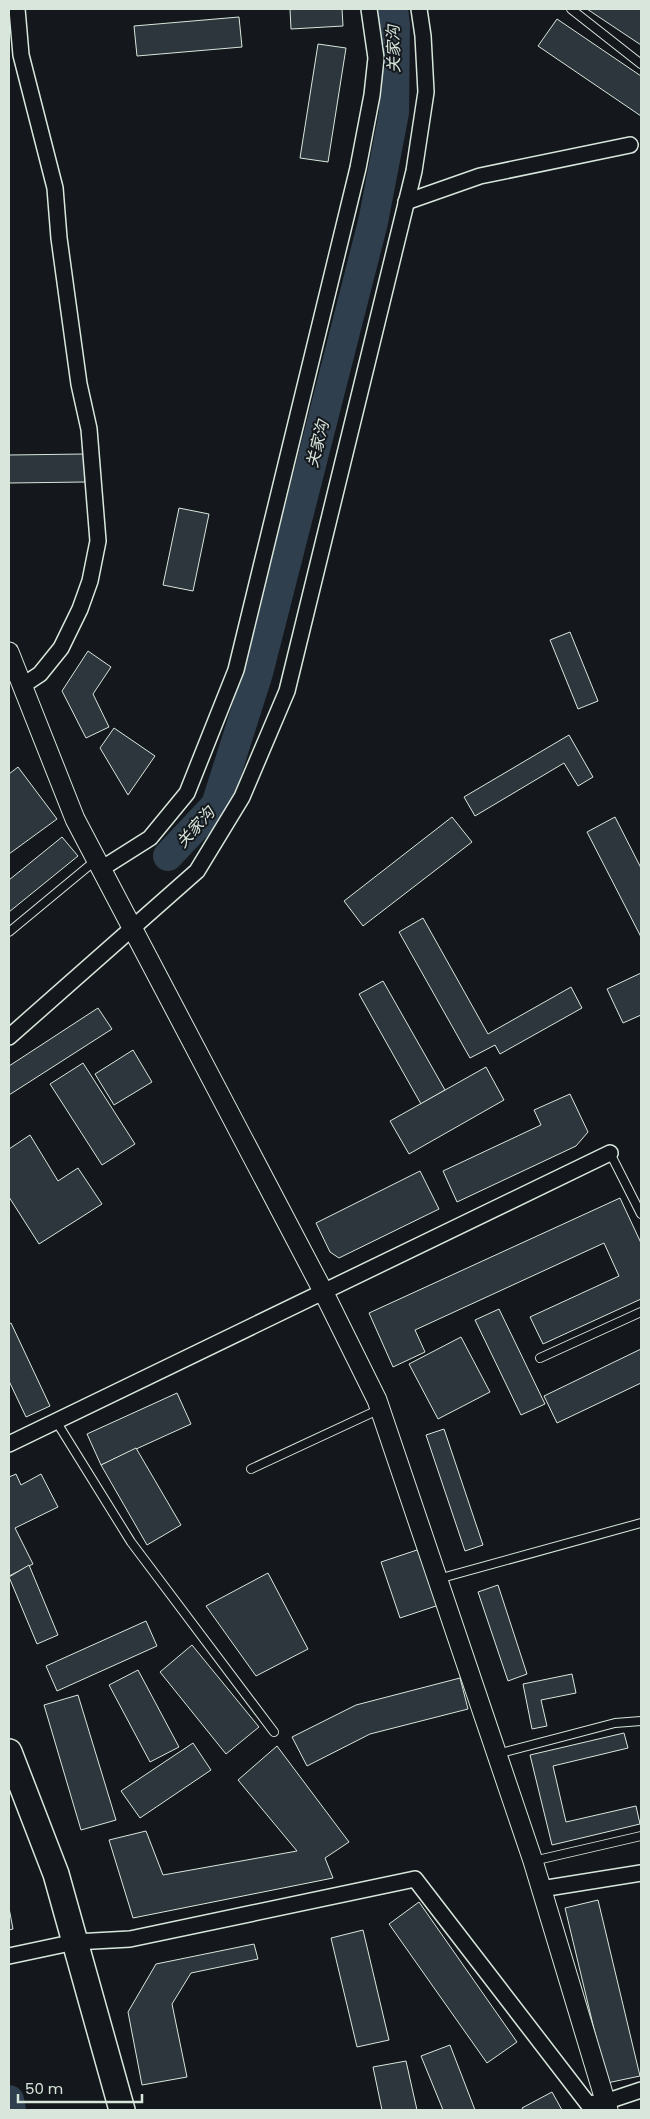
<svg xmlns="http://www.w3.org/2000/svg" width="650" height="2119" viewBox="0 0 650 2119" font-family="Poppins,'Noto Sans SC',sans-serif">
	<rect width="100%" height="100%" fill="#14181c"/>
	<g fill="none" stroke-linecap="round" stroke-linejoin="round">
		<!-- river -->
		<g stroke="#2f3f4d" stroke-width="30">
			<path d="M 168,856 L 216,805 L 258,673 L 373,222 L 394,113 L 395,25 L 393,9"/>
			<path d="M 9,2100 L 11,2110"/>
		</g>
	</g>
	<!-- building -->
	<g fill="#2c363c" stroke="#d8e6dc">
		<path d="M 290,9 L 342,9 L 343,26 L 291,29 Z"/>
		<path d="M 587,9 L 641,9 L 641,45 Z"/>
		<path d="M 239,17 L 242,47 L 137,56 L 134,26 Z"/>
		<path d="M 557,19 L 641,76 L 641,116 L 538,46 Z"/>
		<path d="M 318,44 L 346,48 L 328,162 L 300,158 Z"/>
		<path d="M 84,454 L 85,482 L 9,483 L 9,455 Z"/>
		<path d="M 179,508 L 209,514 L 193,591 L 163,585 Z"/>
		<path d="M 570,632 L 598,701 L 578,709 L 550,640 Z"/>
		<path d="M 88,651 L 111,667 L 93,694 L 109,727 L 86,738 L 62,691 Z"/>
		<path d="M 114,728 L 155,756 L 128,795 L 100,748 Z"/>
		<path d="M 569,735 L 593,777 L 578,786 L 564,763 L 475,816 L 464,797 Z"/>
		<path d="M 18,767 L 57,819 L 9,854 L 9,774 Z"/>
		<path d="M 452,817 L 472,842 L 363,926 L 344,901 Z"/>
		<path d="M 615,817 L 641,868 L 641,937 L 587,832 Z"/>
		<path d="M 62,837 L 78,856 L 9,912 L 9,880 Z"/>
		<path d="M 423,918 L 488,1034 L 571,987 L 582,1008 L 500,1054 L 495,1045 L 470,1058 L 399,932 Z"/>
		<path d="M 641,973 L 641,1015 L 623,1023 L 607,989 Z"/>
		<path d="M 383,981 L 445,1090 L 421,1104 L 359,994 Z"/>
		<path d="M 98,1008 L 112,1029 L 9,1095 L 9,1066 Z"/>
		<path d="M 133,1050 L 152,1082 L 114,1105 L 95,1074 Z"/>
		<path d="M 83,1063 L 135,1144 L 102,1165 L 50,1084 Z"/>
		<path d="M 486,1067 L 504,1100 L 409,1154 L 390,1121 Z"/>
		<path d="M 570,1094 L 588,1132 L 576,1146 L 457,1202 L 443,1171 L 541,1125 L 534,1110 Z"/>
		<path d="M 30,1135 L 58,1181 L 78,1168 L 102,1204 L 39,1244 L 9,1197 L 9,1149 Z"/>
		<path d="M 420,1171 L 439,1209 L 339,1258 L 330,1252 L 316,1223 Z"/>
		<path d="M 620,1198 L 641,1243 L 641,1299 L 543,1344 L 530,1317 L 619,1276 L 604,1243 L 415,1330 L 425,1352 L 393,1367 L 369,1313 Z"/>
		<path d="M 499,1309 L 545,1404 L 521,1415 L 475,1320 Z"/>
		<path d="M 11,1323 L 50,1406 L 26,1417 L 9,1381 L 9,1324 Z"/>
		<path d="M 461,1337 L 490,1392 L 438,1419 L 409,1364 Z"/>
		<path d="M 641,1349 L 641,1383 L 557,1423 L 544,1396 Z"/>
		<path d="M 177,1393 L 191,1424 L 101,1465 L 87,1434 Z"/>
		<path d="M 444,1429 L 483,1545 L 465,1551 L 426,1435 Z"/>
		<path d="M 136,1448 L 181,1525 L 147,1545 L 101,1465 Z"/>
		<path d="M 16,1474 L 21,1485 L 41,1474 L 58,1507 L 15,1528 L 33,1564 L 9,1576 L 9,1477 Z"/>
		<path d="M 420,1549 L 439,1605 L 400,1618 L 381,1562 Z"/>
		<path d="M 29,1565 L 58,1635 L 37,1644 L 9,1577 Z"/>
		<path d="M 268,1573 L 308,1649 L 256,1676 L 206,1606 Z"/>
		<path d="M 498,1585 L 527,1674 L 508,1681 L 478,1592 Z"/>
		<path d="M 146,1621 L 157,1646 L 57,1691 L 46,1666 Z"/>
		<path d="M 192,1645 L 259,1727 L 226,1754 L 160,1672 Z"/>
		<path d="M 138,1670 L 179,1747 L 150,1762 L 109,1685 Z"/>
		<path d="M 572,1674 L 576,1693 L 541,1700 L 547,1726 L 532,1729 L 523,1684 Z"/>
		<path d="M 460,1678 L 468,1709 L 370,1734 L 307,1766 L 292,1737 L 356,1705 Z"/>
		<path d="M 78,1695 L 116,1820 L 81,1830 L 44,1705 Z"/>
		<path d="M 624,1733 L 628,1748 L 553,1766 L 566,1822 L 636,1806 L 640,1824 L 552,1845 L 530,1755 Z"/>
		<path d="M 193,1743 L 211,1770 L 140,1818 L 121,1791 Z"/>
		<path d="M 277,1746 L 349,1842 L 325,1858 L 333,1878 L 133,1918 L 109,1840 L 146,1831 L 163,1875 L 297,1851 L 238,1780 Z"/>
		<path d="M 598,1900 L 640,2076 L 607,2083 L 565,1908 Z"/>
		<path d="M 419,1902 L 517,2042 L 487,2063 L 389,1924 Z"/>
		<path d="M 9,1908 L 13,1929 L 9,1930 Z"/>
		<path d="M 363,1930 L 389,2040 L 357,2047 L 331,1938 Z"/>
		<path d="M 254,1944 L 258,1959 L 191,1973 L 172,2004 L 187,2077 L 142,2085 L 128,2012 L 156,1964 Z"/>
		<path d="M 450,2045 L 475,2110 L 443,2110 L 421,2056 Z"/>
		<path d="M 406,2061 L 417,2110 L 382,2110 L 373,2067 Z"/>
		<path d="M 552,2092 L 562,2110 L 523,2110 L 522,2108 Z"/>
	</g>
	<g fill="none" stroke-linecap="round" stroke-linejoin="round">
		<!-- service casing -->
		<g stroke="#d8e6dc" stroke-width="10">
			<g id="service">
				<path d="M 571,9 L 641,64"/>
				<path d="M 9,932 L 96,860"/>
				<path d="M 610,1153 L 641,1214"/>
				<path d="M 540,1358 L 641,1312"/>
				<path d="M 56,1421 L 131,1542 L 274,1732"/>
				<path d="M 251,1469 L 380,1409"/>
				<path d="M 438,1579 L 641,1523"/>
				<path d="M 497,1754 L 615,1723 L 641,1721"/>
				<path d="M 533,1861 L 641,1836"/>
			</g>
		</g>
		<!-- minor casing -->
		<g stroke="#d8e6dc" stroke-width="18">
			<g id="minor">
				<path d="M 17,9 L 21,55 L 55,188 L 59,238 L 68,304 L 79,384 L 89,429 L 98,541 L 90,581 L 80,609 L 61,648 L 40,674 L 22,686"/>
				<path d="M 406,202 L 480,176 L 630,145"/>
				<path d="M 101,869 L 150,838 L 187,793 L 236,670 L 358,168 L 372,95 L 376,58 L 369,9"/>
				<path d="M 9,1037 L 197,871 L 242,797 L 287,691 L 414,171 L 426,92 L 423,36 L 419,9"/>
				<path d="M 9,1444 L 610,1153"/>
				<path d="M 541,1889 L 641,1873"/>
				<path d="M 9,1956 L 75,1942 L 130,1939 L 415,1879 L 588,2104 L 605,2102 L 641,2090"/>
			</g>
		</g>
		<!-- tertiary casing -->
		<g stroke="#d8e6dc" stroke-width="21">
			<path id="tertiary" d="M 9,652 L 75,819 L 323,1291 L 377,1400 L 533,1861 L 608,2110"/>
		</g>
		<!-- trunk casing -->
		<g stroke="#d8e6dc" stroke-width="28">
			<path id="trunk" d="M 9,1752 L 56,1874 L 122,2110"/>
		</g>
		<!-- service -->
		<use href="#service" stroke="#14181c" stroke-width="8"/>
		<!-- minor -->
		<use href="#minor" stroke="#14181c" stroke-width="15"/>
		<!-- tertiary -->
		<use href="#tertiary" stroke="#14181c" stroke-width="19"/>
		<!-- trunk -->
		<use href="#trunk" stroke="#14181c" stroke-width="25"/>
	</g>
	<g text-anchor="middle" stroke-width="4" stroke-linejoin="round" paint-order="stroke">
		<!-- water labels -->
		<g font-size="16" font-style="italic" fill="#d8e6dc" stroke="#14181c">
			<text transform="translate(393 49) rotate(-91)" y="6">关家沟</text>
			<text transform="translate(317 444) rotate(-76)" y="6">关家沟</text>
			<text transform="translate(195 827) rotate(-48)" y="6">关家沟</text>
		</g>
	</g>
	<!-- border -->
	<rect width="650" height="2119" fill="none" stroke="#d8e6dc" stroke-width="20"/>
	<!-- scale -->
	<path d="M18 2094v8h124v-8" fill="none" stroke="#d8e6dc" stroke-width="2.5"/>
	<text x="25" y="2094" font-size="15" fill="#d8e6dc" stroke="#14181c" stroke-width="4" paint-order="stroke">50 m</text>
</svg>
